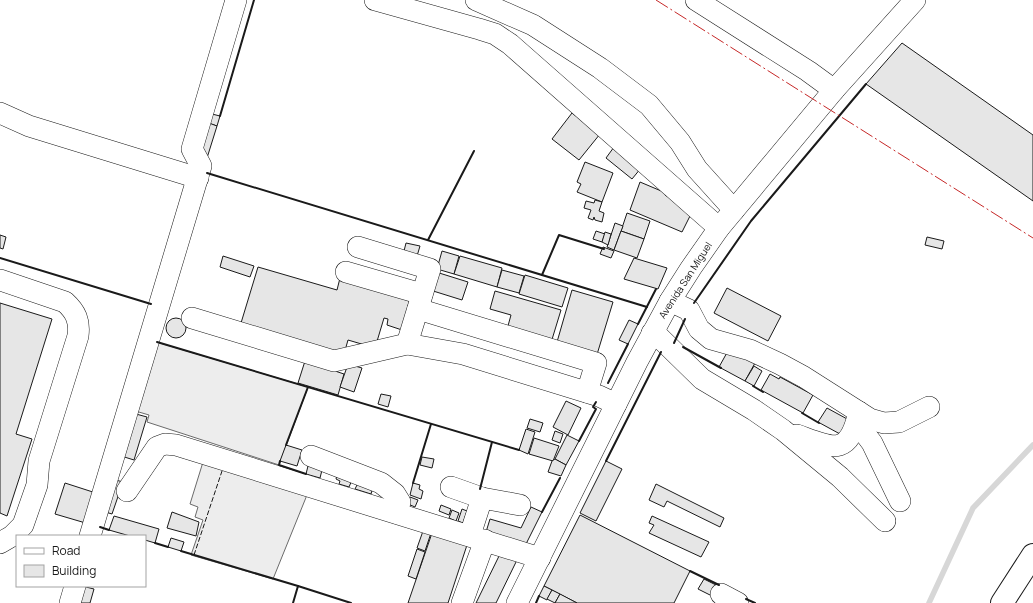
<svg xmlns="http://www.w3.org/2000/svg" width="1033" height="603" viewBox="0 0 1033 603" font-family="Manrope,sans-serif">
	<rect width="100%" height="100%" fill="#fff"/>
	<!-- built -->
	<g fill="#ededed" stroke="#6a6a6a">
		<path d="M 153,341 L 308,387 L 279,465 L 147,422 L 149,415 L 132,410 Z"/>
		<path d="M 203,462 L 307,495 L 273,579 L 191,555 L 203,520 L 195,517 L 198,507 L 190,504 Z"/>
	</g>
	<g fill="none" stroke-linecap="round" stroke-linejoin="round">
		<!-- stream -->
		<path stroke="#d7d7d7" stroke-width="5.5" d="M 929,603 L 973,508 L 1033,445"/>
	</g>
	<!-- building -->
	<g fill="#e6e6e6" stroke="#1a1a1a">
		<path d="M 902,43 L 1033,135 L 1033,201 L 866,84 Z"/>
		<path d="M 208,113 L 220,116 L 217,126 L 205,122 Z"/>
		<path d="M 572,113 L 600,134 L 579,160 L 552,139 Z"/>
		<path d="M 209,123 L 217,126 L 207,158 L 201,152 Z"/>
		<path d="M 614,147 L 641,168 L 632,179 L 606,158 Z"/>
		<path d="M 585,162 L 613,173 L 602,202 L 577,192 L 581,184 L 577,182 Z"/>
		<path d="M 640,182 L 666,193 L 665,195 L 692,212 L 682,232 L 630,210 Z"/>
		<path d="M 595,200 L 602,202 L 599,211 L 604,213 L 602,222 L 595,220 L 594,217 L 593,220 L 588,218 L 591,210 L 584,208 L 586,201 L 594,203 Z"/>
		<path d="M 627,213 L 650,221 L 644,239 L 621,231 Z"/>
		<path d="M 615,223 L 623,226 L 614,250 L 607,247 Z"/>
		<path d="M 596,231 L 605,234 L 602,242 L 593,239 Z"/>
		<path d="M 621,231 L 644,239 L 637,258 L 614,250 Z"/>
		<path d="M 605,232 L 611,234 L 608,245 L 602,242 Z"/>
		<path d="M 0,235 L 6,237 L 3,249 L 0,248 Z"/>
		<path d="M 927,237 L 944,241 L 942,249 L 925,245 Z"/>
		<path d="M 406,243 L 420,246 L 415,263 L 402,259 Z"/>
		<path d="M 603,247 L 614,251 L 611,258 L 600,254 Z"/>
		<path d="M 442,251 L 459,256 L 454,274 L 437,269 Z"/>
		<path d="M 223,256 L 254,266 L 250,277 L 220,267 Z"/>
		<path d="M 460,256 L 502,268 L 497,287 L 454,274 Z"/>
		<path d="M 634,258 L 667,268 L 658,289 L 624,279 Z"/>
		<path d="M 258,267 L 337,290 L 341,274 L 418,297 L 408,332 L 387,325 L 388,319 L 384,318 L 375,348 L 348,340 L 344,354 L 241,323 Z"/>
		<path d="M 502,270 L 524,276 L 519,293 L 497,287 Z"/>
		<path d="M 436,272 L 468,282 L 462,300 L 430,290 Z"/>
		<path d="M 525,275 L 568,288 L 562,307 L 519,294 Z"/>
		<path d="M 727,288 L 781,316 L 768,341 L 714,313 Z"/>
		<path d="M 572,290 L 613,302 L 595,361 L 555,349 Z"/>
		<path d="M 495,291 L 561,310 L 550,346 L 506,333 L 511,315 L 490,309 Z"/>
		<path d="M 0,303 L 52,319 L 16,434 L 32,439 L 7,516 L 0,513 Z"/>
		<circle cx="176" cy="328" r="10"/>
		<path d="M 629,320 L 638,324 L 628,344 L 619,340 Z"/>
		<path d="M 729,349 L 755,363 L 745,381 L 719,367 Z"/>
		<path d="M 305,361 L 344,374 L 338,395 L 298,383 Z"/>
		<path d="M 348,364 L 362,368 L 354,392 L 340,387 Z"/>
		<path d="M 754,366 L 762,371 L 754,386 L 745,381 Z"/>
		<path d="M 770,374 L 779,379 L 780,377 L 813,395 L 803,413 L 761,390 Z"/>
		<path d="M 381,394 L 391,396 L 388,407 L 378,404 Z"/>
		<path d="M 566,401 L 581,408 L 568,435 L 553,427 Z"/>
		<path d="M 827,408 L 849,420 L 840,434 L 818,422 Z"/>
		<path d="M 136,414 L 147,417 L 134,460 L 118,455 Z"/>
		<path d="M 530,419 L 543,423 L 540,432 L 527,428 Z"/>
		<path d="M 526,429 L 535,432 L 528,454 L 519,450 Z"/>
		<path d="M 555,431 L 563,434 L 560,443 L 552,440 Z"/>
		<path d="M 567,435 L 579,441 L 566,465 L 555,459 Z"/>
		<path d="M 534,438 L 559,446 L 553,461 L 529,454 Z"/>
		<path d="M 286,445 L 302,450 L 297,466 L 280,461 Z"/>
		<path d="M 422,457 L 434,459 L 432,468 L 420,465 Z"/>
		<path d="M 555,459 L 566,465 L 561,476 L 548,472 L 552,461 Z"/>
		<path d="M 606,461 L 622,469 L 596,521 L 580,513 Z"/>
		<path d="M 308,466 L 323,466 L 320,478 L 306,474 Z"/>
		<path d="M 337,475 L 352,480 L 349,487 L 339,484 L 340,481 L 336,479 Z"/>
		<path d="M 112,479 L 123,482 L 112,514 L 102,511 Z"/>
		<path d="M 65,483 L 99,494 L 89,524 L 55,514 Z"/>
		<path d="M 358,483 L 373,487 L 371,494 L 355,489 Z"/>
		<path d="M 413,483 L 420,485 L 419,489 L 423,491 L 421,499 L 410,495 Z"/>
		<path d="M 656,484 L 724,518 L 720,527 L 667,501 L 664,507 L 649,500 Z"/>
		<path d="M 410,497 L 418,500 L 415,507 L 408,504 Z"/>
		<path d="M 441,505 L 451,509 L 449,515 L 439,511 Z"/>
		<path d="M 531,507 L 542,512 L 526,544 L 486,532 L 490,519 L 521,528 Z"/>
		<path d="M 462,509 L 467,511 L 463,523 L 458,521 Z"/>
		<path d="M 452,510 L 459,513 L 456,521 L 449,518 Z"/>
		<path d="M 172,512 L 199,522 L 196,536 L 167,528 Z"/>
		<path d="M 580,515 L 690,571 L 674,603 L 577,603 L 544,586 Z"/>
		<path d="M 114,516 L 159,529 L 155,543 L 145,540 L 145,536 L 130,536 L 109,530 Z"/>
		<path d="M 652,516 L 709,542 L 701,557 L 649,533 L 654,525 L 649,523 Z"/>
		<path d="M 423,531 L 431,533 L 425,551 L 417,548 Z"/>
		<path d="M 432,533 L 467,545 L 448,603 L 408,603 Z"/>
		<path d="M 171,538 L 184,542 L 181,551 L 168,547 Z"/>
		<path d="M 417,549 L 425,552 L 416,579 L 408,576 Z"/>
		<path d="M 501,552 L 517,560 L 496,603 L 476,603 Z"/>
		<path d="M 704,579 L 716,585 L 710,595 L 698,589 Z"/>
		<path d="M 82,586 L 94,589 L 90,603 L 74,603 Z"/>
		<path d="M 544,586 L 552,590 L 547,600 L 539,596 Z"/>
		<path d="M 552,590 L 560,594 L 555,603 L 547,599 Z"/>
		<path d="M 560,594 L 577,603 L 555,603 Z"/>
	</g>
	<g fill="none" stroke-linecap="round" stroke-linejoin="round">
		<!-- minor casing -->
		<g stroke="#1a1a1a" stroke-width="22">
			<g id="minor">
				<path d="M 375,0 L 479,29 L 495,34 L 510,44 L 719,228"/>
				<path d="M 476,0 L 533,25 L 600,68 L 649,105 L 680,142 L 697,169 L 734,210"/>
				<path d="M 696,0 L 808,71 L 834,90"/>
				<path d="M 0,113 L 29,126 L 198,178"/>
				<path d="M 346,272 L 422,294"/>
				<path d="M 0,280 L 65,302 C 76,312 80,321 78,336 L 39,461 L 37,485 L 23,525 L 12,536 L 0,543"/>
				<path d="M 670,301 L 689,310 L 699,329 L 711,339 L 750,350 L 780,364 L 804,377 L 870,419 L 884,423 L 899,422 L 929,407"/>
				<path d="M 418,309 L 596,363 L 587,392"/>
				<path d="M 192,318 L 334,361 L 407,344 L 430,269 L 358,247"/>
				<path d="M 652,333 L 659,337 L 702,379 L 754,410 L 783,430 L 840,477 L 885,521"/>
				<path d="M 407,344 L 463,354 L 599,396 L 616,404"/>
				<path d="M 857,423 L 872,443 L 900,501"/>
				<path d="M 797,435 C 833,448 848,458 859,412"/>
				<path d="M 311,456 L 381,483 L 395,494 L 400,502 L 397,513"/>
				<path d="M 451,487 L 482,498 L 520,505"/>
				<path d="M 127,491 L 157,447 L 165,444 L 176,445 L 540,558"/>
				<path d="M 470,535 L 482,498"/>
				<path d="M 90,536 L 201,166 L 192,149 L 236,0"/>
				<path d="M 721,594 L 738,603"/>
				<path d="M 70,603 L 75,586"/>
				<path d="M 462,603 L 485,540"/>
				<path d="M 517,603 L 637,362 L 670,301 L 691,268 L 719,228 L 834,90 L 915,0"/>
			</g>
		</g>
		<!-- major casing -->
		<g stroke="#1a1a1a" stroke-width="24">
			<path id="major" d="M 1002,603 L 1033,555"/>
		</g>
		<!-- minor -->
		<use href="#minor" stroke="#fff" stroke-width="21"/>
		<!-- major -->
		<use href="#major" stroke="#fff" stroke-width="22"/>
		<!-- fence -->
		<path stroke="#1a1a1a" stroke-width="1" stroke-dasharray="5 2" stroke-linecap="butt" d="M 194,555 L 222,471"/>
		<!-- wall -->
		<g stroke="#1a1a1a" stroke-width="2">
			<path d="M 220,116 L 254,0"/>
			<path d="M 207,173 L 647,307"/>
			<path d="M 428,240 L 474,151"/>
			<path d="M 0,258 L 151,304"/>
			<path d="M 542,275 L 559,235 L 604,249"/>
			<path d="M 694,303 L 751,221 L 866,84"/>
			<path d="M 638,324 L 656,289"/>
			<path d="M 157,342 L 519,450"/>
			<path d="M 674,343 L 685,319"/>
			<path d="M 683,347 L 721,368"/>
			<path d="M 608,383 L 628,344"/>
			<path d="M 753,386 L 763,392"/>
			<path d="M 802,413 L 819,423"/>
			<path d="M 579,441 L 596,409 L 593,407 L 596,402"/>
			<path d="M 286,445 L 308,387"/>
			<path d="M 280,461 L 279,465 L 306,474"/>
			<path d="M 606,461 L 661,352"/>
			<path d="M 413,483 L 431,424"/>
			<path d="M 480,489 L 492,442"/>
			<path d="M 542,512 L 560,478"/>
			<path d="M 100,527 L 109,530"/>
			<path d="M 155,543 L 168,547"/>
			<path d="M 181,551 L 298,586"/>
			<path d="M 690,571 L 719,585"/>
			<path d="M 746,599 L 755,603"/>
			<path d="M 293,603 L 298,586 L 351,603"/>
			<path d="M 536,603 L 539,596"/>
		</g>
		<!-- power -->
		<path stroke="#c62828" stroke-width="1" stroke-dasharray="14 3 2 3" stroke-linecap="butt" d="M 656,0 L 1033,238"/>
	</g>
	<g text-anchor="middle" stroke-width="3" stroke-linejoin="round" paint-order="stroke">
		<!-- street labels -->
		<g font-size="10" fill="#1a1a1a" stroke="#fff">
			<text transform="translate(685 280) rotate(-57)" y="4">Avenida San Miguel</text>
		</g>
	</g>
	<!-- legend -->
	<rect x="16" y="535" width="130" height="52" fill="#ffffff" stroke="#a3a3a3"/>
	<rect x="24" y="548" width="20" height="6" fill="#ffffff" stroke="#a3a3a3"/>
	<text x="52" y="555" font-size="12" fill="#1a1a1a">Road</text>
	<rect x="24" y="565" width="20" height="12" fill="#e6e6e6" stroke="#a3a3a3"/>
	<text x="52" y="575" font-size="12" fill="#1a1a1a">Building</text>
</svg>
